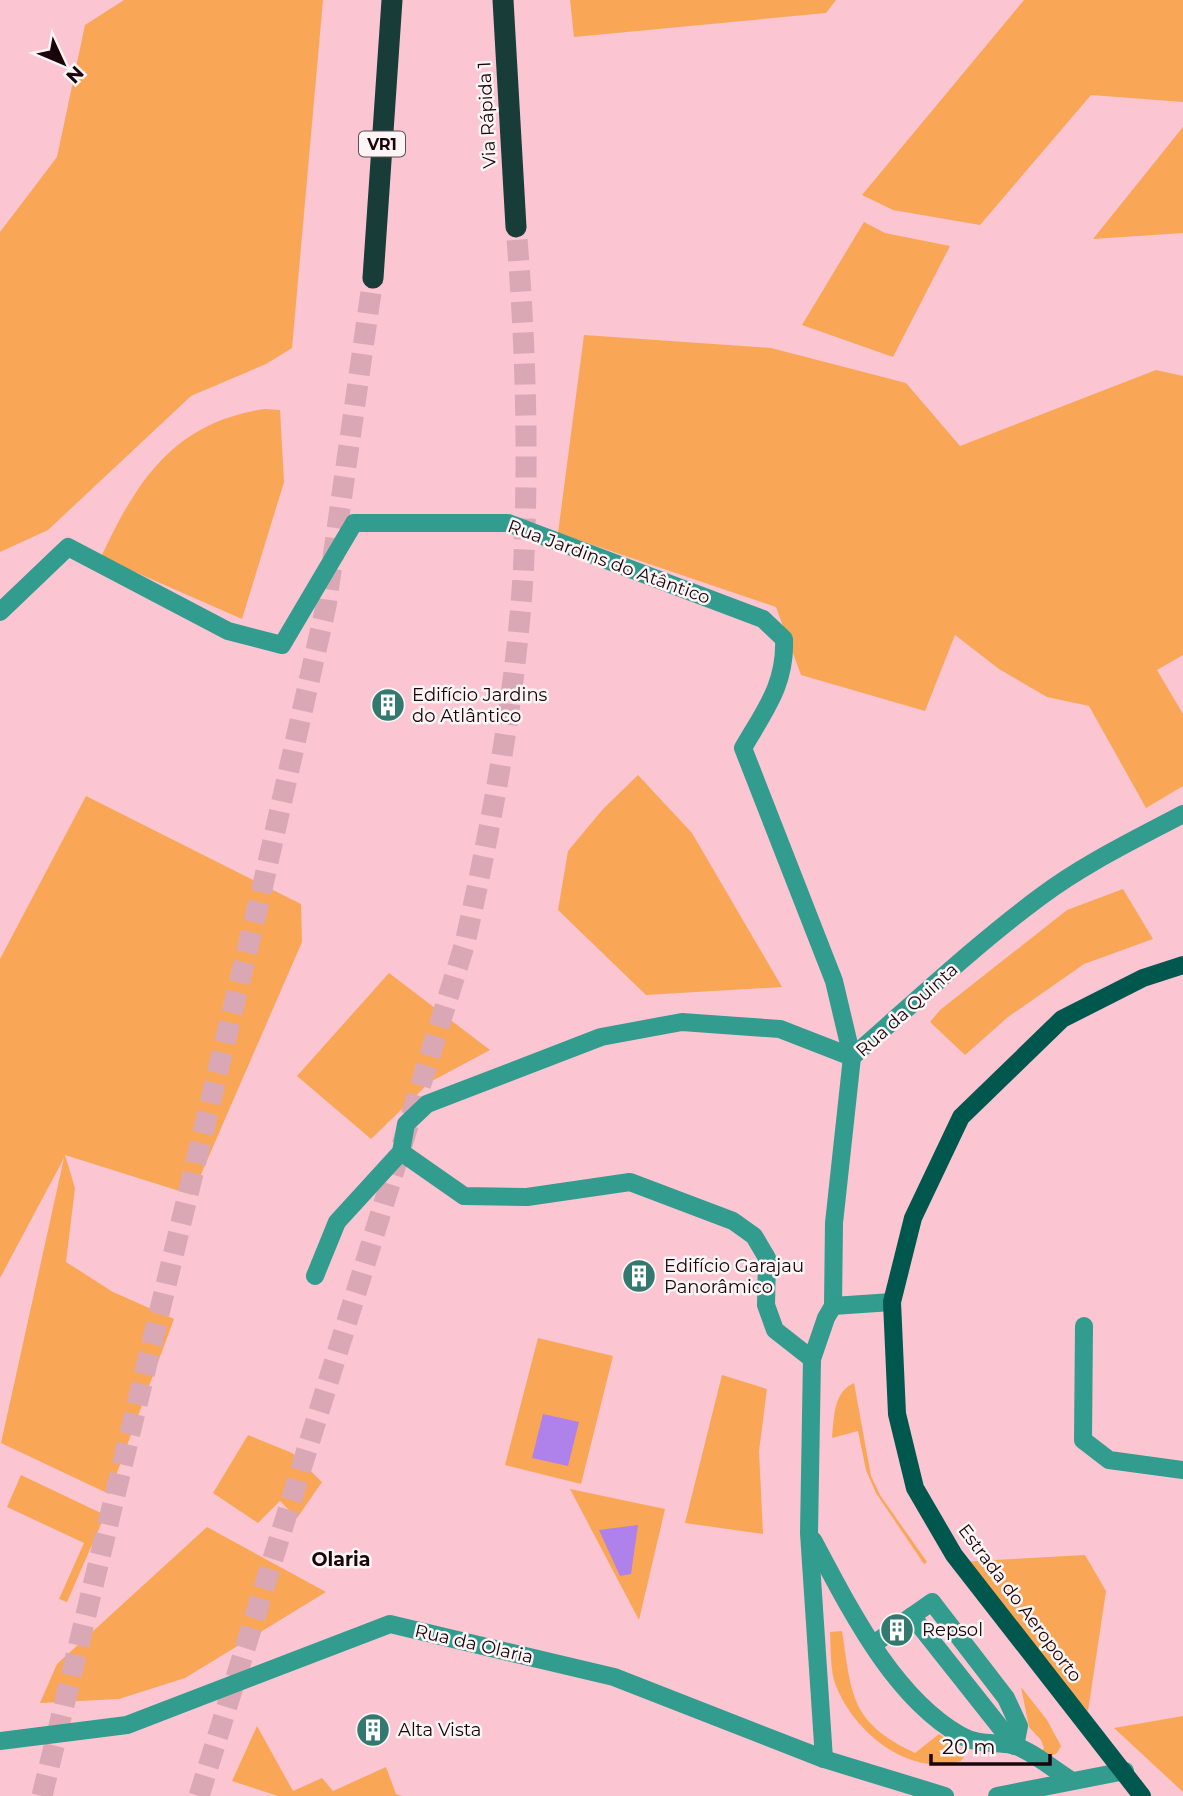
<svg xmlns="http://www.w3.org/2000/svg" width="1183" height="1796" viewBox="0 0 1183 1796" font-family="Montserrat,sans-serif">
	<rect width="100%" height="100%" fill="#fbc5d2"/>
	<!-- green -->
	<g fill="#f9a756">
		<path d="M 124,0 L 323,0 L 292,348 L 266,364 L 191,396 L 48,530 L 0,552 L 0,232 L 57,157 L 85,25 Z"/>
		<path d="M 570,0 L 836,0 L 826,13 L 574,37 Z"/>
		<path d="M 1024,0 L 1183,0 L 1183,102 L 1091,95 L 980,225 L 893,210 L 862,195 Z"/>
		<path d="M 1183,127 L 1183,233 L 1093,239 Z"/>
		<path d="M 864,222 L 885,233 L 950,246 L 893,357 L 802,325 Z"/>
		<path d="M 584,335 L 771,348 L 906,383 L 960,446 L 1156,370 L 1183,376 L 1183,655 L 1157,670 L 1183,714 L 1183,786 L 1146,808 L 1089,706 L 1047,697 L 999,669 L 955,635 L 925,711 L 801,675 L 776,607 L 558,533 Z"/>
		<path d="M 265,409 L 280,410 L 284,482 L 242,619 L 101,557 C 137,480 174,422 265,409 Z"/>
		<path d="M 638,775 L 692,833 L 782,987 L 646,995 L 558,910 L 568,851 L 603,809 Z"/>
		<path d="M 86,796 L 301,904 L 302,942 L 192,1195 L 65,1155 L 75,1188 L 66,1262 L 113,1292 L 174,1319 L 109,1494 L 1,1443 L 64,1158 L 0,1278 L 0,959 Z"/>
		<path d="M 1123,889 L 1153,939 L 1084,964 L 1008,1017 L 965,1055 L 930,1022 L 940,1010 L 1067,910 Z"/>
		<path d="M 389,973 L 490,1050 L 430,1082 L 371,1139 L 297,1076 Z"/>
		<path d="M 538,1338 L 613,1356 L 581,1484 L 505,1465 Z"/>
		<path d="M 722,1375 L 767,1389 L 759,1451 L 763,1534 L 685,1523 Z"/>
		<path d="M 854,1383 L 871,1476 L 880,1495 L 927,1562 L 924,1564 L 876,1493 L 866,1470 L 858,1431 L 832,1438 C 834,1419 833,1392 854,1383 Z"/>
		<path d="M 248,1435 L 292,1453 L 322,1482 L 297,1518 L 280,1501 L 258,1523 L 213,1493 Z"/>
		<path d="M 21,1475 L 105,1515 L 67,1602 L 59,1599 L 84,1543 L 7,1507 Z"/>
		<path d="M 570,1489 L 665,1509 L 639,1620 Z"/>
		<path d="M 207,1527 L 326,1592 L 185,1678 L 119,1699 L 40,1703 L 57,1664 Z"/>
		<path d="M 1085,1555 L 1106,1591 L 1088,1711 L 1040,1661 L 960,1562 Z"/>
		<path d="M 842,1631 C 852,1696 850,1722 915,1753 L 939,1734 L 966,1753 L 961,1761 C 908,1777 855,1733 836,1686 C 830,1671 831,1649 830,1632 Z"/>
		<path d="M 1021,1687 L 1047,1720 L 1061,1746 L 1057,1753 L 1045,1759 L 1039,1756 L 1044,1748 L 1041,1740 L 1029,1727 Z"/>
		<path d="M 1183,1716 L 1183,1792 L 1114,1728 Z"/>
		<path d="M 257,1726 L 293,1791 L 322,1778 L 333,1791 L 386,1767 L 396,1794 L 402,1796 L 278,1796 L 232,1781 Z"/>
	</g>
	<!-- water -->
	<g fill="#af81ea">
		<path d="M 543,1414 L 579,1422 L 568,1466 L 532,1458 Z"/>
		<path d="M 638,1525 L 631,1574 L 620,1576 L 599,1530 Z"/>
	</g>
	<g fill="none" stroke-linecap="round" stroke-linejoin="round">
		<!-- highway-tunnel -->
		<g stroke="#d9a8b4" stroke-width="21" stroke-dasharray="21 10" stroke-linecap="butt">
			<path d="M 42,1796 L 262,889 L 326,606 L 373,278"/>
			<path d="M 199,1796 L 465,943 C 492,822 515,700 523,577 C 529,460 526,344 516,227"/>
		</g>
		<!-- minor -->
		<g stroke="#329c8e" stroke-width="18">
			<path d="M 0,612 L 68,547 L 228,631 L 282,645 L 354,523 L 508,523 L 763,619 L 784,639 C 786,684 765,710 743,748 L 834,981 L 852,1057 L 834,1223 L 833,1306"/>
			<path d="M 852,1057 C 914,1003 974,946 1040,897 C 1084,864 1134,840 1183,814"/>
			<path d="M 401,1152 L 464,1196 L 527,1197 L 630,1182 L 733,1221 L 754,1236 L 767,1258 L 766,1305 L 775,1330 L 812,1359"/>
			<path d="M 315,1276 L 337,1222 L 401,1152 L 406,1124 L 427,1104 L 601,1037 L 682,1022 L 780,1029 L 852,1057"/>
			<path d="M 833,1306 L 892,1302"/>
			<path d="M 1084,1326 L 1083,1440 L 1109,1460 L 1183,1470"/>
			<path d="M 813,1540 C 849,1607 892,1696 960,1735 C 977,1745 993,1742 1012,1745 C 1028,1748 1057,1772 1072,1781"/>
			<path d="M 912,1616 L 932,1602 L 1006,1698 L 1019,1726 L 1015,1746"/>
			<path d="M 874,1644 L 912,1616 L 1015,1746"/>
			<path d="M 0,1741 L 127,1725 L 390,1624 L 614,1677 L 824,1759 L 945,1796"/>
			<path d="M 824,1759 L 809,1533 L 812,1359 L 826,1318 L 833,1306"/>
			<path d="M 997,1796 L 1125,1771"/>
		</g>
		<!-- major -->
		<path stroke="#00574e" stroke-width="18" d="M 1142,1796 L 954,1555 L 915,1488 L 897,1414 L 892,1302 L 913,1218 L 961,1117 L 1062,1019 L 1143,978 L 1183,965"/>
		<!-- highway -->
		<g stroke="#183c37" stroke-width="21">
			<path d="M 503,0 L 516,227"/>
			<path d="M 373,278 L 392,0"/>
		</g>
	</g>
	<!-- icons -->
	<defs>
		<g id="building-disc" transform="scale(1.75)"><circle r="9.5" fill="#33796f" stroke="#fcf5f6"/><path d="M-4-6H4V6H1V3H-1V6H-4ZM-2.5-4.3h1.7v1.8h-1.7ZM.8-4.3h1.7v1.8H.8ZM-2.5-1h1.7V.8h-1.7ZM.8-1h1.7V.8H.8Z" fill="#fff"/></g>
	</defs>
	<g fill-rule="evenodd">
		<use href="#building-disc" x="388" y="705"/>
		<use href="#building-disc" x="639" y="1276"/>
		<use href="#building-disc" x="897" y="1630"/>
		<use href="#building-disc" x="373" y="1730"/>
	</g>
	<g text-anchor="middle" stroke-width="5" stroke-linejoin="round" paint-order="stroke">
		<!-- shield labels -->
		<rect fill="#fcf5f6" stroke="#5e4d52" stroke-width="2" x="359" y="131.5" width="46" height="25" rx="5"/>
		<g font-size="16" font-weight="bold" fill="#1a050c">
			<text x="382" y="150">VR1</text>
		</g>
		<!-- street labels -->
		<g font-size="18" fill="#1a050c" stroke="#fcf5f6">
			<text transform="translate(487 115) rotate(-93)" y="6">Via Rápida 1</text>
			<text transform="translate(609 562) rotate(20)" y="6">Rua Jardins do Atântico</text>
			<text transform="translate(907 1010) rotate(-42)" y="6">Rua da Quinta</text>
			<text transform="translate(1020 1603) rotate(53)" y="6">Estrada do Aeroporto</text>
			<text transform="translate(474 1644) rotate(13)" y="6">Rua da Olaria</text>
		</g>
		<!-- poi labels -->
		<g font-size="18" fill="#1a050c" stroke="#fcf5f6" text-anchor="start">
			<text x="412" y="701">Edifício Jardins<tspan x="412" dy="21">do Atlântico</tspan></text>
			<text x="664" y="1272">Edifício Garajau<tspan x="664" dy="21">Panorâmico</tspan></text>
			<text x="922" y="1636">Repsol</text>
			<text x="398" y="1736">Alta Vista</text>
		</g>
		<!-- neighbourhood labels -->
		<g font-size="19" font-weight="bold" fill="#1a050c" stroke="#fcf5f6">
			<text x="341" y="1566">Olaria</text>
		</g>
	</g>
	<!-- north arrow -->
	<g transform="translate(63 63) rotate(134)" stroke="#fcf5f6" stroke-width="5" paint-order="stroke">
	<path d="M0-5L12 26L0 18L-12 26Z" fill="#1a050c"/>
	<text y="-10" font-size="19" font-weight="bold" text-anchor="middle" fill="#1a050c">N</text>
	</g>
	<!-- scale -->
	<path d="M931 1754v10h119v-10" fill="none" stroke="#1a050c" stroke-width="3.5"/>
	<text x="942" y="1754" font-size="21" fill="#1a050c" stroke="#fcf5f6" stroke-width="5" paint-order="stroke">20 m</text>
</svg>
